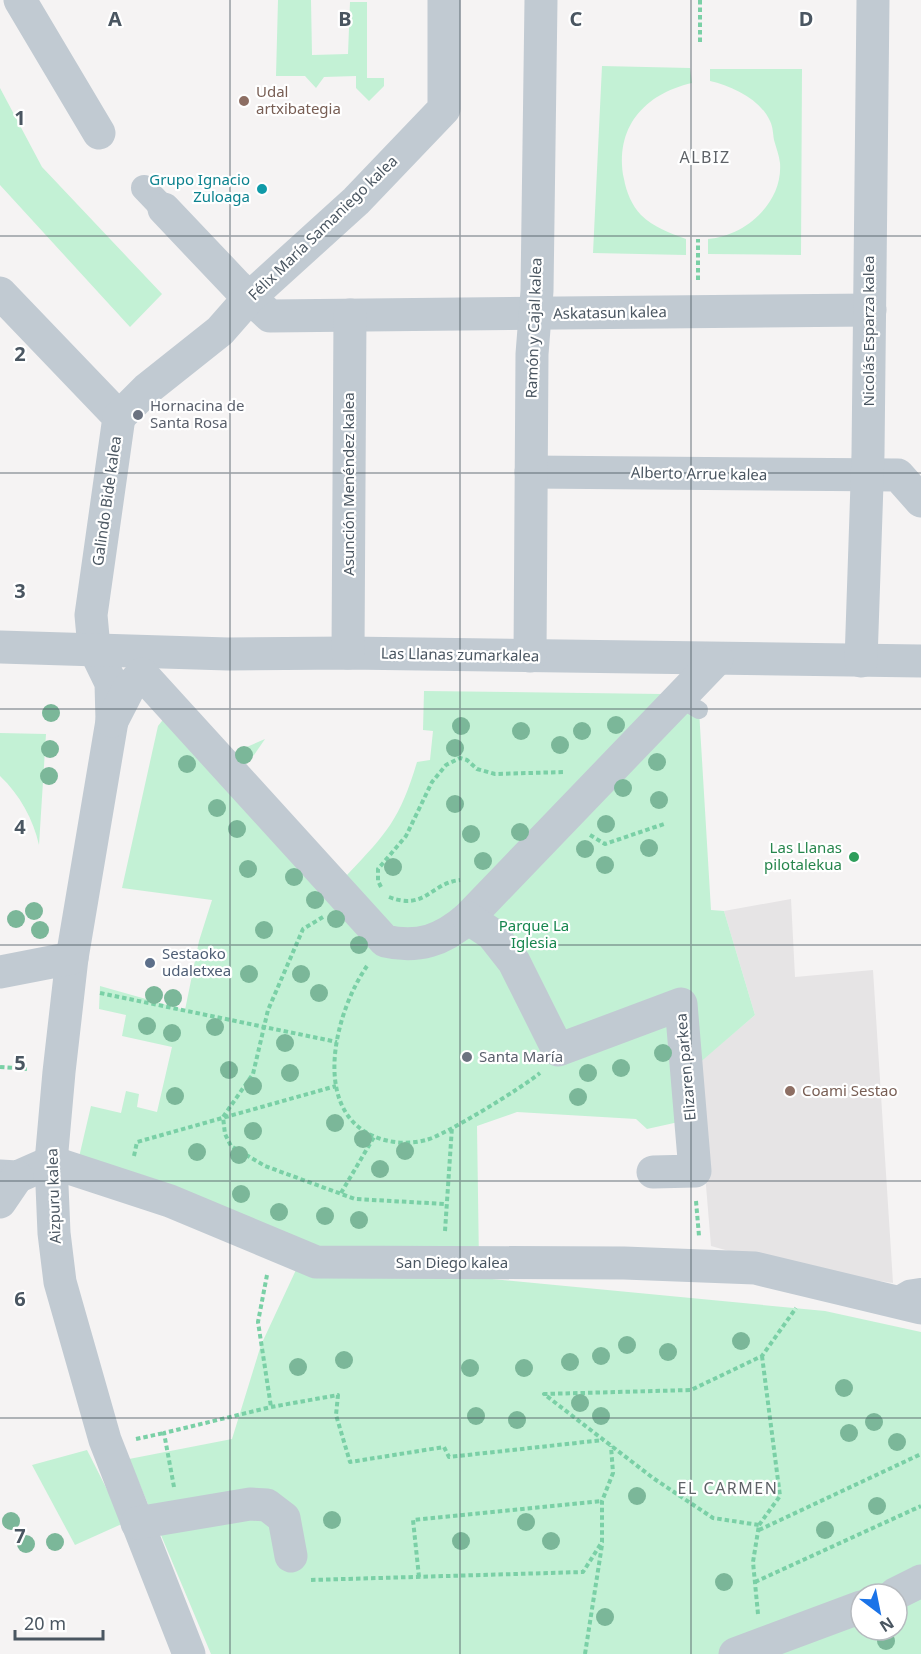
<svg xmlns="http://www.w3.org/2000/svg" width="921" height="1654" viewBox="0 0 921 1654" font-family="'Noto Sans',sans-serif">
	<rect width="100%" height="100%" fill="#f5f3f3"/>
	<!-- education -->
	<path fill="#e6e4e5" d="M 791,899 L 795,977 L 873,970 L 893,1283 L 783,1266 L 711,1246 L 696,1065 L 755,1015 L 724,911 Z"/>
	<!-- green -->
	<g fill="#c3f1d5" fill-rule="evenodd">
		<path d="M 278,0 L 311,0 L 312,55 L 348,54 L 350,2 L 367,2 L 367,78 L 384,78 L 384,86 L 369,101 L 356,88 L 356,76 L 324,77 L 316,88 L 305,76 L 276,76 Z"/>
		<path d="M 602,66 L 690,68 L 692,83 C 644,94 614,128 624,179 C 626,191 632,206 641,215 C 653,227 670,233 686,239 L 686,255 L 593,253 Z"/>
		<path d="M 710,69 L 802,69 L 801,255 L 708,254 L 708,239 C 745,236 783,203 780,163 C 779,155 776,147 774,140 C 773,134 773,127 770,121 C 760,99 732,86 710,81 Z"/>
		<path d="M 0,88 L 42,167 L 162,294 L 130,327 L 0,185 Z"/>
		<path d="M 424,691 L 662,694 L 699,710 L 711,910 L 724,911 L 755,1015 L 697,1065 L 701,1117 L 647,1129 L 636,1119 L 517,1112 L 477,1126 L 479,1264 L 327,1263 L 825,1311 L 921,1332 L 921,1654 L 211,1654 L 129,1459 L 232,1439 L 261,1345 L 302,1257 L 76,1170 L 91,1106 L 121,1113 L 126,1091 L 139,1094 L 137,1107 L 157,1112 L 172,1047 L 122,1036 L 126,1015 L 99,1009 L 100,986 L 185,1010 L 199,941 L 212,900 L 122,888 L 158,726 L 173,707 L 219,759 L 265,739 L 254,755 L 239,767 L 347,875 C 387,833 400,819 417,762 L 430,760 L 433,731 L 423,730 ZM 861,1594 L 897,1594 L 897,1630 L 861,1630 Z"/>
		<path d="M 0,733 L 46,734 L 39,845 C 33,819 20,795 0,776 Z"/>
		<path d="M 87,1450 L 124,1523 L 75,1545 L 32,1465 Z"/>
	</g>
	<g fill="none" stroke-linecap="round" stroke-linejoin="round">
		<!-- path -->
		<g stroke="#7ad0a6" stroke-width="4" stroke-dasharray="4.5 3" stroke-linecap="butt">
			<path d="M 700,0 L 700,44"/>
			<path d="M 698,280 L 698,239"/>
			<path d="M 590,835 L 605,844 L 664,824"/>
			<path d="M 381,887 L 378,881 L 378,869 L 406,836 L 432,782 L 446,765 L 460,758 L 467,760 L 477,769 L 495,774 L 564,772"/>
			<path d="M 389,897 C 425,911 431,883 460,880"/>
			<path d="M 323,917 L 303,929 L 268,1010 L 253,1074 L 223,1117 L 225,1134 L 231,1146 L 265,1166 L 355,1199 L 445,1204"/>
			<path d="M 367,966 C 337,1009 311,1103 369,1134 C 386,1143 407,1145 426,1140 C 444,1136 523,1087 540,1073"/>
			<path d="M 100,993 L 337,1042"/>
			<path d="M 0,1067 L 28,1069"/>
			<path d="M 134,1156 L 137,1142 L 336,1086"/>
			<path d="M 341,1193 L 374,1137"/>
			<path d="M 696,1201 L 699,1236"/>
			<path d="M 445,1231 L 452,1127"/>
			<path d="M 267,1275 L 258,1322 L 271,1407"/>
			<path d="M 136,1439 L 164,1433"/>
			<path d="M 174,1487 L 164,1433 L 271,1407 L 338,1395 L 336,1415 L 350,1462 L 444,1447 L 449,1457 L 603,1440"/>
			<path d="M 759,1525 L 780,1496 L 762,1356"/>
			<path d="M 759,1530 L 921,1454"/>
			<path d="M 419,1577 L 413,1520 L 602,1501"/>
			<path d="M 311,1580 L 583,1572 L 602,1542 L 602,1501 L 613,1473 L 611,1446"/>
			<path d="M 755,1582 L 921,1506"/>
			<path d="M 758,1614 L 753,1562 L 759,1525 L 713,1518 L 653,1478 L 544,1394 L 691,1390 L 762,1356 L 796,1308"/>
			<path d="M 585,1654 L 602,1545"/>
		</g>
		<!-- service -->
		<g stroke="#c1cad2" stroke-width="18">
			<path d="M 679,698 L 699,710"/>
			<path d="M 889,1300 L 908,1289 L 921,1287"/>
		</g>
		<!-- pedestrian -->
		<path stroke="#c1cad2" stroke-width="26" d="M 144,188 L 164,209"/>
		<!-- minor -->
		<g stroke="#c1cad2" stroke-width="33">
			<path d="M 20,0 L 99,133"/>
			<path d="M 164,209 L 237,286 L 270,316 L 870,310"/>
			<path d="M 0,293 L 119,417 L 91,615 L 94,648 L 111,683 L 112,721 L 72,958 L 59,1072 L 51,1162 L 54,1233 L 60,1282 L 105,1440 L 189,1654"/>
			<path d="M 119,417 L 147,389 L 220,331 L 249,298 L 356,201 L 444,109 L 444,0"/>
			<path d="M 531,472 L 898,475 L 921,501"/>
			<path d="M 0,647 L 228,654 L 348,653 L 921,661"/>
			<path d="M 348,653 L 350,315"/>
			<path d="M 530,656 L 532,354 L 537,291 L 541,0"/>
			<path d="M 861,661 L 868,454 L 873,0"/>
			<path d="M 112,721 L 129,688 L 142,674 L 385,941 C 418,949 443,940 468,918 L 717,659"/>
			<path d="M 468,918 L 492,934 L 514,962 L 558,1050 L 681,1004 L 695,1171 L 653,1172"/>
			<path d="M 0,1176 L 17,1177 L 51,1162 L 170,1201 L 316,1262 L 624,1263 L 755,1268 L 921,1308"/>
			<path d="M 0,1202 L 17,1177"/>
			<path d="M 137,1523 L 250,1504 L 267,1505 L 284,1518 L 291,1556"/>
			<path d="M 895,1594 L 921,1581"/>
			<path d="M 735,1654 L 861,1607"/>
		</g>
		<!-- tertiary -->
		<path stroke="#c1cad2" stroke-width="33" d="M 0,972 L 72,958"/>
	</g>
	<!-- trees -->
	<g fill="#7bb799">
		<circle cx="51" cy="713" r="9"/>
		<circle cx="616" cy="725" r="9"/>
		<circle cx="461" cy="726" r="9"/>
		<circle cx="521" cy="731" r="9"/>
		<circle cx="582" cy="731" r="9"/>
		<circle cx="560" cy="745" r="9"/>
		<circle cx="455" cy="748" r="9"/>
		<circle cx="50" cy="749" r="9"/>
		<circle cx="244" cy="755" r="9"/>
		<circle cx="657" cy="762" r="9"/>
		<circle cx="187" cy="764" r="9"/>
		<circle cx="49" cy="776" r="9"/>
		<circle cx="623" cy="788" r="9"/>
		<circle cx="659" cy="800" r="9"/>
		<circle cx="455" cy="804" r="9"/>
		<circle cx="217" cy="808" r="9"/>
		<circle cx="606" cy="824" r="9"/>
		<circle cx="237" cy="829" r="9"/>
		<circle cx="520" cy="832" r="9"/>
		<circle cx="471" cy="834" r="9"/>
		<circle cx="649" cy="848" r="9"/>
		<circle cx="585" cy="849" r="9"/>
		<circle cx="483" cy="861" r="9"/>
		<circle cx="605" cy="865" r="9"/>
		<circle cx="393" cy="867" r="9"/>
		<circle cx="248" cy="869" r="9"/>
		<circle cx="294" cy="877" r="9"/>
		<circle cx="315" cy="900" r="9"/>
		<circle cx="34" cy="911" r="9"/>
		<circle cx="16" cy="919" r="9"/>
		<circle cx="336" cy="919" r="9"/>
		<circle cx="40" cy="930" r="9"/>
		<circle cx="264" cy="930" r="9"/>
		<circle cx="359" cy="945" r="9"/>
		<circle cx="249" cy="974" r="9"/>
		<circle cx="301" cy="974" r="9"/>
		<circle cx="319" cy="993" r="9"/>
		<circle cx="154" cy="995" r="9"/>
		<circle cx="173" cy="998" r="9"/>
		<circle cx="147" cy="1026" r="9"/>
		<circle cx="215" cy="1027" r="9"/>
		<circle cx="172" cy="1033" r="9"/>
		<circle cx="285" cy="1043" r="9"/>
		<circle cx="663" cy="1053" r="9"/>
		<circle cx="621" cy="1068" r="9"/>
		<circle cx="229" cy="1070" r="9"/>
		<circle cx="290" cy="1073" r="9"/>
		<circle cx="588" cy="1073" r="9"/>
		<circle cx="253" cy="1086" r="9"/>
		<circle cx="175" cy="1096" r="9"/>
		<circle cx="578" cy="1097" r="9"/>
		<circle cx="335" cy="1123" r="9"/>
		<circle cx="253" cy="1131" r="9"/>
		<circle cx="363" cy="1139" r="9"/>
		<circle cx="405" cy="1151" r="9"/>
		<circle cx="197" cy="1152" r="9"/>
		<circle cx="239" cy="1155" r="9"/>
		<circle cx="380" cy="1169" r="9"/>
		<circle cx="241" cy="1194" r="9"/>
		<circle cx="279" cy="1212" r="9"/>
		<circle cx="325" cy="1216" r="9"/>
		<circle cx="359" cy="1220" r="9"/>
		<circle cx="741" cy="1341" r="9"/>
		<circle cx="627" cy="1345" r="9"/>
		<circle cx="668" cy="1352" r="9"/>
		<circle cx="601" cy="1356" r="9"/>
		<circle cx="344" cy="1360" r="9"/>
		<circle cx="570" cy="1362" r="9"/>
		<circle cx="298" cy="1367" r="9"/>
		<circle cx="470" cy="1368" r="9"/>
		<circle cx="524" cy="1368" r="9"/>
		<circle cx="844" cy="1388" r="9"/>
		<circle cx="580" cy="1403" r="9"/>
		<circle cx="476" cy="1416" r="9"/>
		<circle cx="601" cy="1416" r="9"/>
		<circle cx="517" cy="1420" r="9"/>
		<circle cx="874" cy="1422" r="9"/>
		<circle cx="849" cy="1433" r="9"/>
		<circle cx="897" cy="1442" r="9"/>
		<circle cx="637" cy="1496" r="9"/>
		<circle cx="877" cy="1506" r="9"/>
		<circle cx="332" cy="1520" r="9"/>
		<circle cx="11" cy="1521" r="9"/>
		<circle cx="526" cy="1522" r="9"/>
		<circle cx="825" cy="1530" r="9"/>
		<circle cx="461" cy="1541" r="9"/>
		<circle cx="551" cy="1541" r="9"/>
		<circle cx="55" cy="1542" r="9"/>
		<circle cx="26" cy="1544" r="9"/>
		<circle cx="724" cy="1582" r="9"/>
		<circle cx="605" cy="1617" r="9"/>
		<circle cx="886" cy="1641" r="9"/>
	</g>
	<!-- grid -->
	<path fill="none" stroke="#4a5661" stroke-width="1.5" stroke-opacity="0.55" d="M 230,0 L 230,1654M 460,0 L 460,1654M 691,0 L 691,1654M 0,236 L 921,236M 0,473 L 921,473M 0,709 L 921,709M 0,945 L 921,945M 0,1181 L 921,1181M 0,1418 L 921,1418"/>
	<!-- markers -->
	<g fill="#8d6e63" stroke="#fff" stroke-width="2">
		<circle cx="244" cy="101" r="6"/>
		<circle cx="790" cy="1091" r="6"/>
	</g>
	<circle fill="#0f9aa8" stroke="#fff" stroke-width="2" cx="262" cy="189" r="6"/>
	<g fill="#6b7280" stroke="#fff" stroke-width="2">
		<circle cx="138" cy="415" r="6"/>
		<circle cx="467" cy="1057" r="6"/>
	</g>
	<circle fill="#2e9e5b" stroke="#fff" stroke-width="2" cx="854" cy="857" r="6"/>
	<circle fill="#5c6f8a" stroke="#fff" stroke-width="2" cx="150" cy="963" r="6"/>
	<g text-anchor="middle" stroke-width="4.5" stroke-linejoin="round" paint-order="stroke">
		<!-- education labels -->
		<g font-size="15" fill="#785e54" stroke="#fff" text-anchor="start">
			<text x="256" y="97">Udal<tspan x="256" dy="17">artxibategia</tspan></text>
			<text x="802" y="1096">Coami Sestao</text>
		</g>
		<!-- culture labels -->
		<g font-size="15" fill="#0d838f" stroke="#fff" text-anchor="end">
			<text x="250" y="185">Grupo Ignacio<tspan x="250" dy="17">Zuloaga</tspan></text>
		</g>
		<!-- street labels -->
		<g font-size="15" fill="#4a5661" stroke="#fff">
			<text transform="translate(323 228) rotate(-44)" y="5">Félix María Samaniego kalea</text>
			<text transform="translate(610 313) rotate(-1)" y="5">Askatasun kalea</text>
			<text transform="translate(534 328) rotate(-88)" y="5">Ramón y Cajal kalea</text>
			<text transform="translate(869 331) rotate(-90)" y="5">Nicolás Esparza kalea</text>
			<text transform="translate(699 474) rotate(1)" y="5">Alberto Arrue kalea</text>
			<text transform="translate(349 484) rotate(-90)" y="5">Asunción Menéndez kalea</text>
			<text transform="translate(107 501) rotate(-82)" y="5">Galindo Bide kalea</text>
			<text transform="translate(460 655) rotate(1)" y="5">Las Llanas zumarkalea</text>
			<text transform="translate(686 1067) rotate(-95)" y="5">Elizaren parkea</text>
			<text transform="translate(54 1196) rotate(-92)" y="5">Aizpuru kalea</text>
			<text x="452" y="1268">San Diego kalea</text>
		</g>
		<!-- worship labels -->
		<g font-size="15" fill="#5b616d" stroke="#fff" text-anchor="start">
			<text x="150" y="411">Hornacina de<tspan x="150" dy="17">Santa Rosa</tspan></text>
			<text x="479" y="1062">Santa María</text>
		</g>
		<!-- leisure labels -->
		<g font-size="15" fill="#27864d" stroke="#fff" text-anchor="end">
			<text x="842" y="853">Las Llanas<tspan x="842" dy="17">pilotalekua</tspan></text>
		</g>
		<!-- park labels -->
		<g font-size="15" fill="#17864f" stroke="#fff">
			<text x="534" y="931">Parque La<tspan x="534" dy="17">Iglesia</tspan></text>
		</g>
		<!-- service labels -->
		<g font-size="15" fill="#4e5e75" stroke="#fff" text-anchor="start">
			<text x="162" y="959">Sestaoko<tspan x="162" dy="17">udaletxea</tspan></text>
		</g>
		<!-- neighbourhood labels -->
		<g font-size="16" letter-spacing="1.5" fill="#5f6368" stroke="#fff">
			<text x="705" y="163">ALBIZ</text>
			<text x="728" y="1494">EL CARMEN</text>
		</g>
	</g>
	<g font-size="20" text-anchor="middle" font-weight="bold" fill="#4a5661" stroke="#fff" stroke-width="4.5" stroke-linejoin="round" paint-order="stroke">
		<text x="115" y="26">A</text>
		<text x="345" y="26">B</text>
		<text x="576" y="26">C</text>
		<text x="806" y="26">D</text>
		<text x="20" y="125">1</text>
		<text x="20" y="361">2</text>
		<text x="20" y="598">3</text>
		<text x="20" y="834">4</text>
		<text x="20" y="1070">5</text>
		<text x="20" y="1306">6</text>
		<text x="20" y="1543">7</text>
	</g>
	<!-- north arrow -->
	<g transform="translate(879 1612) rotate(148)"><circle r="28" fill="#ffffff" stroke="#b7bbc0" stroke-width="1.5"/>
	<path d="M0-4.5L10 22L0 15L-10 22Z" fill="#1a73e8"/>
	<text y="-9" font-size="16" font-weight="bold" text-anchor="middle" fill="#4a5661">N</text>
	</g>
	<!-- scale -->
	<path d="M15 1630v9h88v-9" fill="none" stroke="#4a5661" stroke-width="3"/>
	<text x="24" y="1630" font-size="18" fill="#4a5661" stroke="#ffffff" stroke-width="4.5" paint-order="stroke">20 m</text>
</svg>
